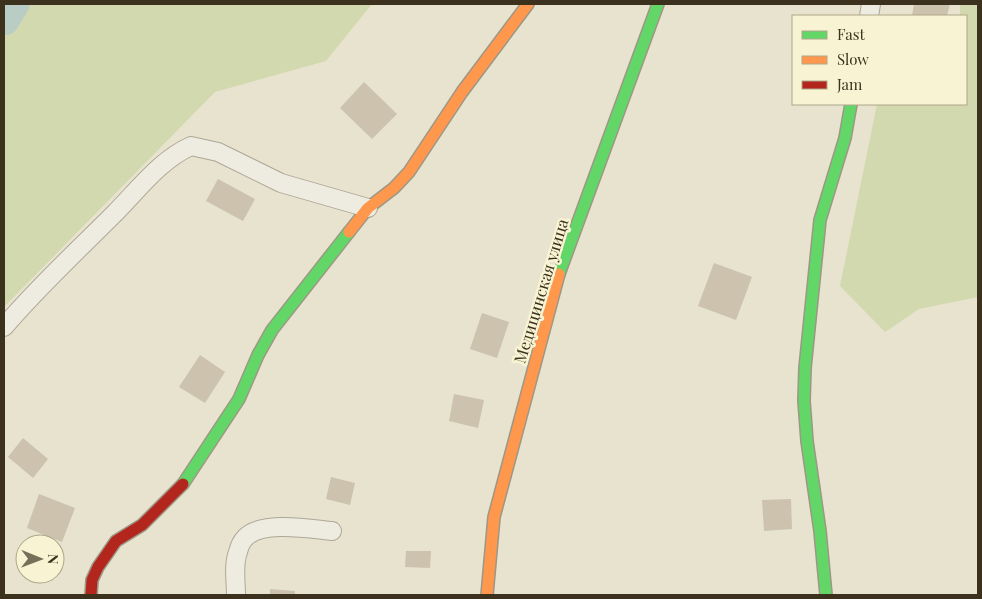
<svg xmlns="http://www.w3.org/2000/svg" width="982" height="599" viewBox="0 0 982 599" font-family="'Playfair Display',serif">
	<rect width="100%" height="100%" fill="#e8e3ce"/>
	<!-- green -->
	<g fill="#d3d9af">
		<path d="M 4,4 L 372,4 L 326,61 L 215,92 L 4,307 Z"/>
		<path d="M 960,4 L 978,4 L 978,297 L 919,309 L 885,332 L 840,286 L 877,104 L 966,104 L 966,16 L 960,16 Z"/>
	</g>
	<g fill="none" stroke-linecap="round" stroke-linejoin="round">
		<!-- river -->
		<path stroke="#b9cdc4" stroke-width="31" d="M 4,20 L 14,4"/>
	</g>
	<!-- building -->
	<g fill="#ccc2ae">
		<path d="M 914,4 L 950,4 L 947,16 L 912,16 Z"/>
		<path d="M 364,82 L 397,114 L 372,139 L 340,108 Z"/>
		<path d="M 218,179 L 255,199 L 243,221 L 206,201 Z"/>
		<path d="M 714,263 L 752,277 L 736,320 L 698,306 Z"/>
		<path d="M 482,313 L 509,322 L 497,358 L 470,349 Z"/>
		<path d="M 200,355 L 225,372 L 205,403 L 179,387 Z"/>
		<path d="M 454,394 L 484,400 L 478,428 L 449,421 Z"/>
		<path d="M 23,438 L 48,459 L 33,478 L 8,457 Z"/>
		<path d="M 331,477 L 355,483 L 350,505 L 326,499 Z"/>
		<path d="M 39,494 L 75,508 L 62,542 L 27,528 Z"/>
		<path d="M 791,499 L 792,529 L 764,531 L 762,500 Z"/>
		<path d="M 406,551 L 431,551 L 430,568 L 405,567 Z"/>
		<path d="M 270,589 L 295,591 L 295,595 L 270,595 Z"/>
	</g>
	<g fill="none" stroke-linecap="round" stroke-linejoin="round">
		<!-- street casing -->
		<g stroke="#ada797" stroke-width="20">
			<g id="street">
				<path d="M 869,16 L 871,4"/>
				<path d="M 4,327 C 38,287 77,251 114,214 C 138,190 160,160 191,146 L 218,152 L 281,183 L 368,208"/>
				<path d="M 236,595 C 236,582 233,565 238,552 C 239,548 242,541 245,538 C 261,520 311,529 332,531"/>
			</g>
		</g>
		<!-- fast casing -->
		<g stroke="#9d9786" stroke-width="14">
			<g id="fast">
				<path d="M 559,274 L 658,4"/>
				<path d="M 183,484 L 239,399 L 258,355 L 272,330 L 349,232"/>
				<path d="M 826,595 L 820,531 L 807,441 L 804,401 L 805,368 L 820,220 L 845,138 L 851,104"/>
			</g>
		</g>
		<!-- slow casing -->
		<g stroke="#9d9786" stroke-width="14">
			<g id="slow">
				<path d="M 349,232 L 368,208 L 394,188 L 409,172 L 462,92 L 528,4"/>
				<path d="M 487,595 L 494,517 L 559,274"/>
			</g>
		</g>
		<!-- jam casing -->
		<g stroke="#9d9786" stroke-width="14">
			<path id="jam" d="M 91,595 L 92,580 L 98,567 L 116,541 L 142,525 L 183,484"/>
		</g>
		<!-- street -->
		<use href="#street" stroke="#eeece0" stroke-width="18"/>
		<!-- fast -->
		<use href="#fast" stroke="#63d668" stroke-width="11"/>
		<!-- slow -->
		<use href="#slow" stroke="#ff974d" stroke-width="11"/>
		<!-- jam -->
		<use href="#jam" stroke="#b3261e" stroke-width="11"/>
	</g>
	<g text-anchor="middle" stroke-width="5" stroke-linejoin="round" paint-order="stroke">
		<!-- street labels -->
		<g font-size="16" fill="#3c311d" stroke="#f8f4d3">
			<text transform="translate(541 291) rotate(-73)" y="6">Медицинская улица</text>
		</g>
	</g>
	<!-- border -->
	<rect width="982" height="599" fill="none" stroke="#3c311d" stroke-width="10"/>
	<!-- legend -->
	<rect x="792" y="15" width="175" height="90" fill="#f8f4d3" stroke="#ada68a"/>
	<rect x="802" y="31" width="25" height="8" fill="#63d668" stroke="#ada68a"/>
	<text x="837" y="40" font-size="15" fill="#3c311d">Fast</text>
	<rect x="802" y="56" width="25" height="8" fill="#ff974d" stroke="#ada68a"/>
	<text x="837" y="65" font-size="15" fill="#3c311d">Slow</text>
	<rect x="802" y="81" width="25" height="8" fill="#b3261e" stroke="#ada68a"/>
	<text x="837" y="90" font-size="15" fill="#3c311d">Jam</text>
	<!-- north arrow -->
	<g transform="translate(40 559) rotate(91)"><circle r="24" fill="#f8f4d3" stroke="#ada68a"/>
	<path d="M0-4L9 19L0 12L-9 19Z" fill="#786f5b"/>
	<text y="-8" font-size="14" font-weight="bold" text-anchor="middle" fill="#3c311d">N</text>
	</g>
</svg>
